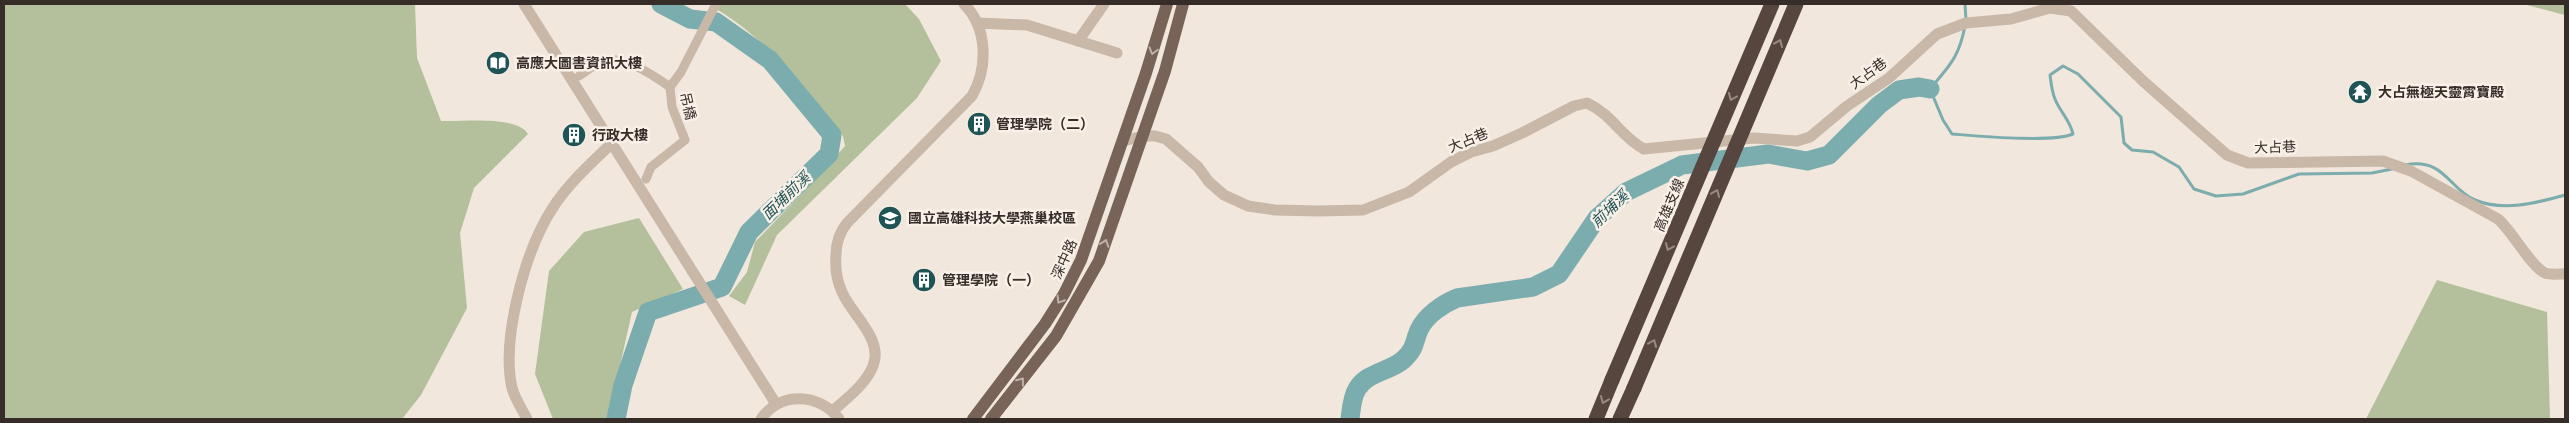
<svg xmlns="http://www.w3.org/2000/svg" width="2569" height="423" viewBox="0 0 2569 423" font-family="'PT Sans Narrow','Noto Sans TC',sans-serif">
	<rect width="100%" height="100%" fill="#f1e7dc"/>
	<!-- green -->
	<g fill="#b4c09c">
		<path d="M 4,4 L 415,4 L 417,58 L 441,121 C 461,122 516,115 528,134 L 474,188 L 460,233 L 467,308 L 421,395 L 402,419 L 4,419 Z"/>
		<path d="M 708,4 L 905,4 L 919,19 L 941,61 L 917,98 L 777,235 L 745,305 L 729,296 L 747,272 L 755,242 L 815,180 L 845,146 L 843,136 C 801,85 768,38 708,4 Z"/>
		<path d="M 2523,4 L 2565,4 L 2565,15 Z"/>
		<path d="M 639,218 L 683,289 L 632,312 L 608,419 L 553,419 L 535,374 L 549,271 L 584,232 Z"/>
		<path d="M 2437,280 L 2547,312 L 2550,419 L 2366,419 Z"/>
	</g>
	<g fill="none" stroke-linecap="round" stroke-linejoin="round">
		<!-- stream -->
		<g stroke="#7bacae" stroke-width="3">
			<path d="M 1965,4 L 1966,20"/>
			<path d="M 1965,26 C 1959,57 1950,65 1930,89 L 1943,120 L 1952,134 C 1978,136 2052,143 2073,134 C 2070,120 2060,112 2055,99 C 2052,92 2051,83 2050,75 L 2063,66 L 2078,74 L 2121,117 L 2124,143 L 2132,150 L 2153,152 L 2179,167 L 2194,189 L 2216,196 L 2243,194 L 2299,174 L 2372,173 L 2392,169"/>
			<path d="M 2405,165 C 2444,157 2449,189 2475,200 C 2504,212 2536,203 2565,195"/>
		</g>
		<!-- river -->
		<g stroke="#7bacae" stroke-width="19">
			<path d="M 616,419 L 623,385 L 648,312 L 722,287 L 749,232 L 829,154 L 832,135 L 770,60 L 716,22 L 690,19 L 661,4"/>
			<path d="M 1350,419 C 1351,410 1352,397 1357,389 C 1367,372 1389,372 1403,360 C 1416,348 1413,344 1419,330 C 1426,315 1443,304 1457,298 L 1533,287 L 1559,274 L 1597,218 L 1626,192 L 1682,165 L 1768,154 L 1807,161 L 1829,155 L 1879,105 L 1899,90 L 1919,87 L 1930,89"/>
		</g>
		<!-- pedestrian -->
		<g stroke="#c9b7a8" stroke-width="9">
			<path d="M 579,76 C 587,71 597,62 606,60 C 625,56 656,77 670,87"/>
			<path d="M 646,179 L 651,167 L 685,140 L 672,107 L 670,87 L 681,72 L 716,4"/>
		</g>
		<!-- minor -->
		<g stroke="#c9b7a8" stroke-width="11">
			<path d="M 524,4 L 776,404"/>
			<path d="M 977,23 L 1027,25 L 1117,53"/>
			<path d="M 1078,41 L 1104,4"/>
			<path d="M 1123,141 L 1143,136 L 1155,136 L 1166,139 L 1198,167 L 1209,182 L 1224,195 L 1248,206 L 1275,210 L 1319,211 L 1363,210 L 1409,192 L 1451,162 L 1471,152 L 1493,146 L 1522,133 L 1574,106 L 1587,103 C 1613,115 1621,137 1644,149 L 1754,138 L 1797,141 L 1810,137 L 1847,106 L 1889,78 L 1937,34 L 1966,23 L 2011,19 L 2050,8 L 2071,11 L 2143,81 L 2227,155 L 2248,163 L 2383,161 L 2411,171 L 2498,219 C 2513,232 2531,267 2545,273 C 2551,275 2559,274 2565,274"/>
			<path d="M 833,411 C 847,398 866,384 873,366 C 884,339 851,314 842,292 C 836,279 835,268 836,255 C 836,243 839,233 847,223 L 972,96 C 988,68 988,28 964,4"/>
			<path d="M 527,419 C 522,409 515,399 512,388 C 501,339 525,251 552,209 C 567,185 590,164 611,144"/>
			<path d="M 761,419 C 780,391 820,393 839,419"/>
		</g>
		<!-- primary -->
		<g stroke="#786359" stroke-width="12">
			<path d="M 973,419 L 1045,324 L 1064,294 L 1081,260 L 1146,73 L 1167,4"/>
			<path d="M 991,419 L 1056,336 L 1099,261 L 1165,71 L 1183,4"/>
		</g>
		<!-- motorway -->
		<g stroke="#57463f" stroke-width="15">
			<path d="M 1596,419 L 1612,380"/>
			<path d="M 1620,419 L 1634,388"/>
		</g>
		<!-- motorway-bridge -->
		<g stroke="#57463f" stroke-width="15">
			<path d="M 1612,380 L 1772,4"/>
			<path d="M 1634,388 L 1796,4"/>
		</g>
	</g>
	<!-- one-way arrows -->
	<defs><path id="oneway-chevron" d="M-2-3.5L2.5 0L-2 3.5" fill="none" stroke-width="1.6" stroke-linecap="round" stroke-linejoin="round" transform="scale(1.25)"/></defs>
	<g stroke="#988a83">
		<use href="#oneway-chevron" transform="translate(1779 43) rotate(-67)"/>
		<use href="#oneway-chevron" transform="translate(1732 97) rotate(113)"/>
		<use href="#oneway-chevron" transform="translate(1716 193) rotate(-67)"/>
		<use href="#oneway-chevron" transform="translate(1669 247) rotate(113)"/>
		<use href="#oneway-chevron" transform="translate(1653 343) rotate(-67)"/>
		<use href="#oneway-chevron" transform="translate(1604 400) rotate(113)"/>
	</g>
	<g stroke="#bfb1a8">
		<use href="#oneway-chevron" transform="translate(1153 51) rotate(106)"/>
		<use href="#oneway-chevron" transform="translate(1105 243) rotate(-71)"/>
		<use href="#oneway-chevron" transform="translate(1060 300) rotate(122)"/>
		<use href="#oneway-chevron" transform="translate(1021 381) rotate(-52)"/>
	</g>
	<!-- icons -->
	<defs>
		<g id="library-disc" transform="scale(1.25)"><circle r="9.5" fill="#1f5456" stroke="#f9f1e8"/><path d="M-6-4Q-3-5.5-.7-3.5V5Q-3 3-6 4ZM6-4Q3-5.5 .7-3.5V5Q3 3 6 4Z" fill="#fff"/></g>
		<g id="temple-disc" transform="scale(1.25)"><circle r="9.5" fill="#1f5456" stroke="#f9f1e8"/><path d="M0-6L5-2H3V0L6.5 2.5H4V6H1.5V3h-3V6H-4V2.5H-6.5L-3 0V-2H-5Z" fill="#fff"/></g>
		<g id="building-disc" transform="scale(1.25)"><circle r="9.5" fill="#1f5456" stroke="#f9f1e8"/><path d="M-4-6H4V6H1V3H-1V6H-4ZM-2.5-4.3h1.7v1.8h-1.7ZM.8-4.3h1.7v1.8H.8ZM-2.5-1h1.7V.8h-1.7ZM.8-1h1.7V.8H.8Z" fill="#fff"/></g>
		<g id="university-disc" transform="scale(1.25)"><circle r="9.5" fill="#1f5456" stroke="#f9f1e8"/><path d="M0-5L7-2L0 1L-7-2ZM-4 1L0 2.5L4 1V4Q0 6-4 4Z" fill="#fff"/></g>
	</defs>
	<g fill-rule="evenodd">
		<use href="#library-disc" x="498" y="63"/>
		<use href="#temple-disc" x="2360" y="92"/>
		<use href="#building-disc" x="979" y="124"/>
		<use href="#building-disc" x="574" y="135"/>
		<use href="#university-disc" x="890" y="218"/>
		<use href="#building-disc" x="924" y="280"/>
	</g>
	<g text-anchor="middle" stroke-width="5" stroke-linejoin="round" paint-order="stroke">
		<!-- poi labels -->
		<g font-size="14" font-weight="bold" fill="#362c28" stroke="#f9f1e8" text-anchor="start">
			<text x="516" y="68">高應大圖書資訊大樓</text>
			<text x="2378" y="97">大占無極天靈霄寶殿</text>
			<text x="996" y="129">管理學院（二）</text>
			<text x="592" y="140">行政大樓</text>
			<text x="908" y="223">國立高雄科技大學燕巢校區</text>
			<text x="942" y="285">管理學院（一）</text>
		</g>
		<!-- street labels -->
		<g font-size="14" fill="#362c28" stroke="#f9f1e8">
			<text transform="translate(1868 73) rotate(-36)" y="5">大占巷</text>
			<text transform="translate(688 106) rotate(77)" y="5">吊橋</text>
			<text transform="translate(1468 140) rotate(-22)" y="5">大占巷</text>
			<text transform="translate(2275 147) rotate(-2)" y="5">大占巷</text>
			<text transform="translate(1669 205) rotate(-67)" y="5">高雄支線</text>
			<text transform="translate(1064 259) rotate(-66)" y="5">深中路</text>
		</g>
		<!-- water labels -->
		<g font-size="15" font-style="italic" fill="#1f5456" stroke="#f9f1e8">
			<text transform="translate(786 196) rotate(-44)" y="5">面埔前溪</text>
			<text transform="translate(1610 209) rotate(-44)" y="5">前埔溪</text>
		</g>
	</g>
	<!-- border -->
	<rect width="2569" height="423" fill="none" stroke="#362c28" stroke-width="10"/>
</svg>
